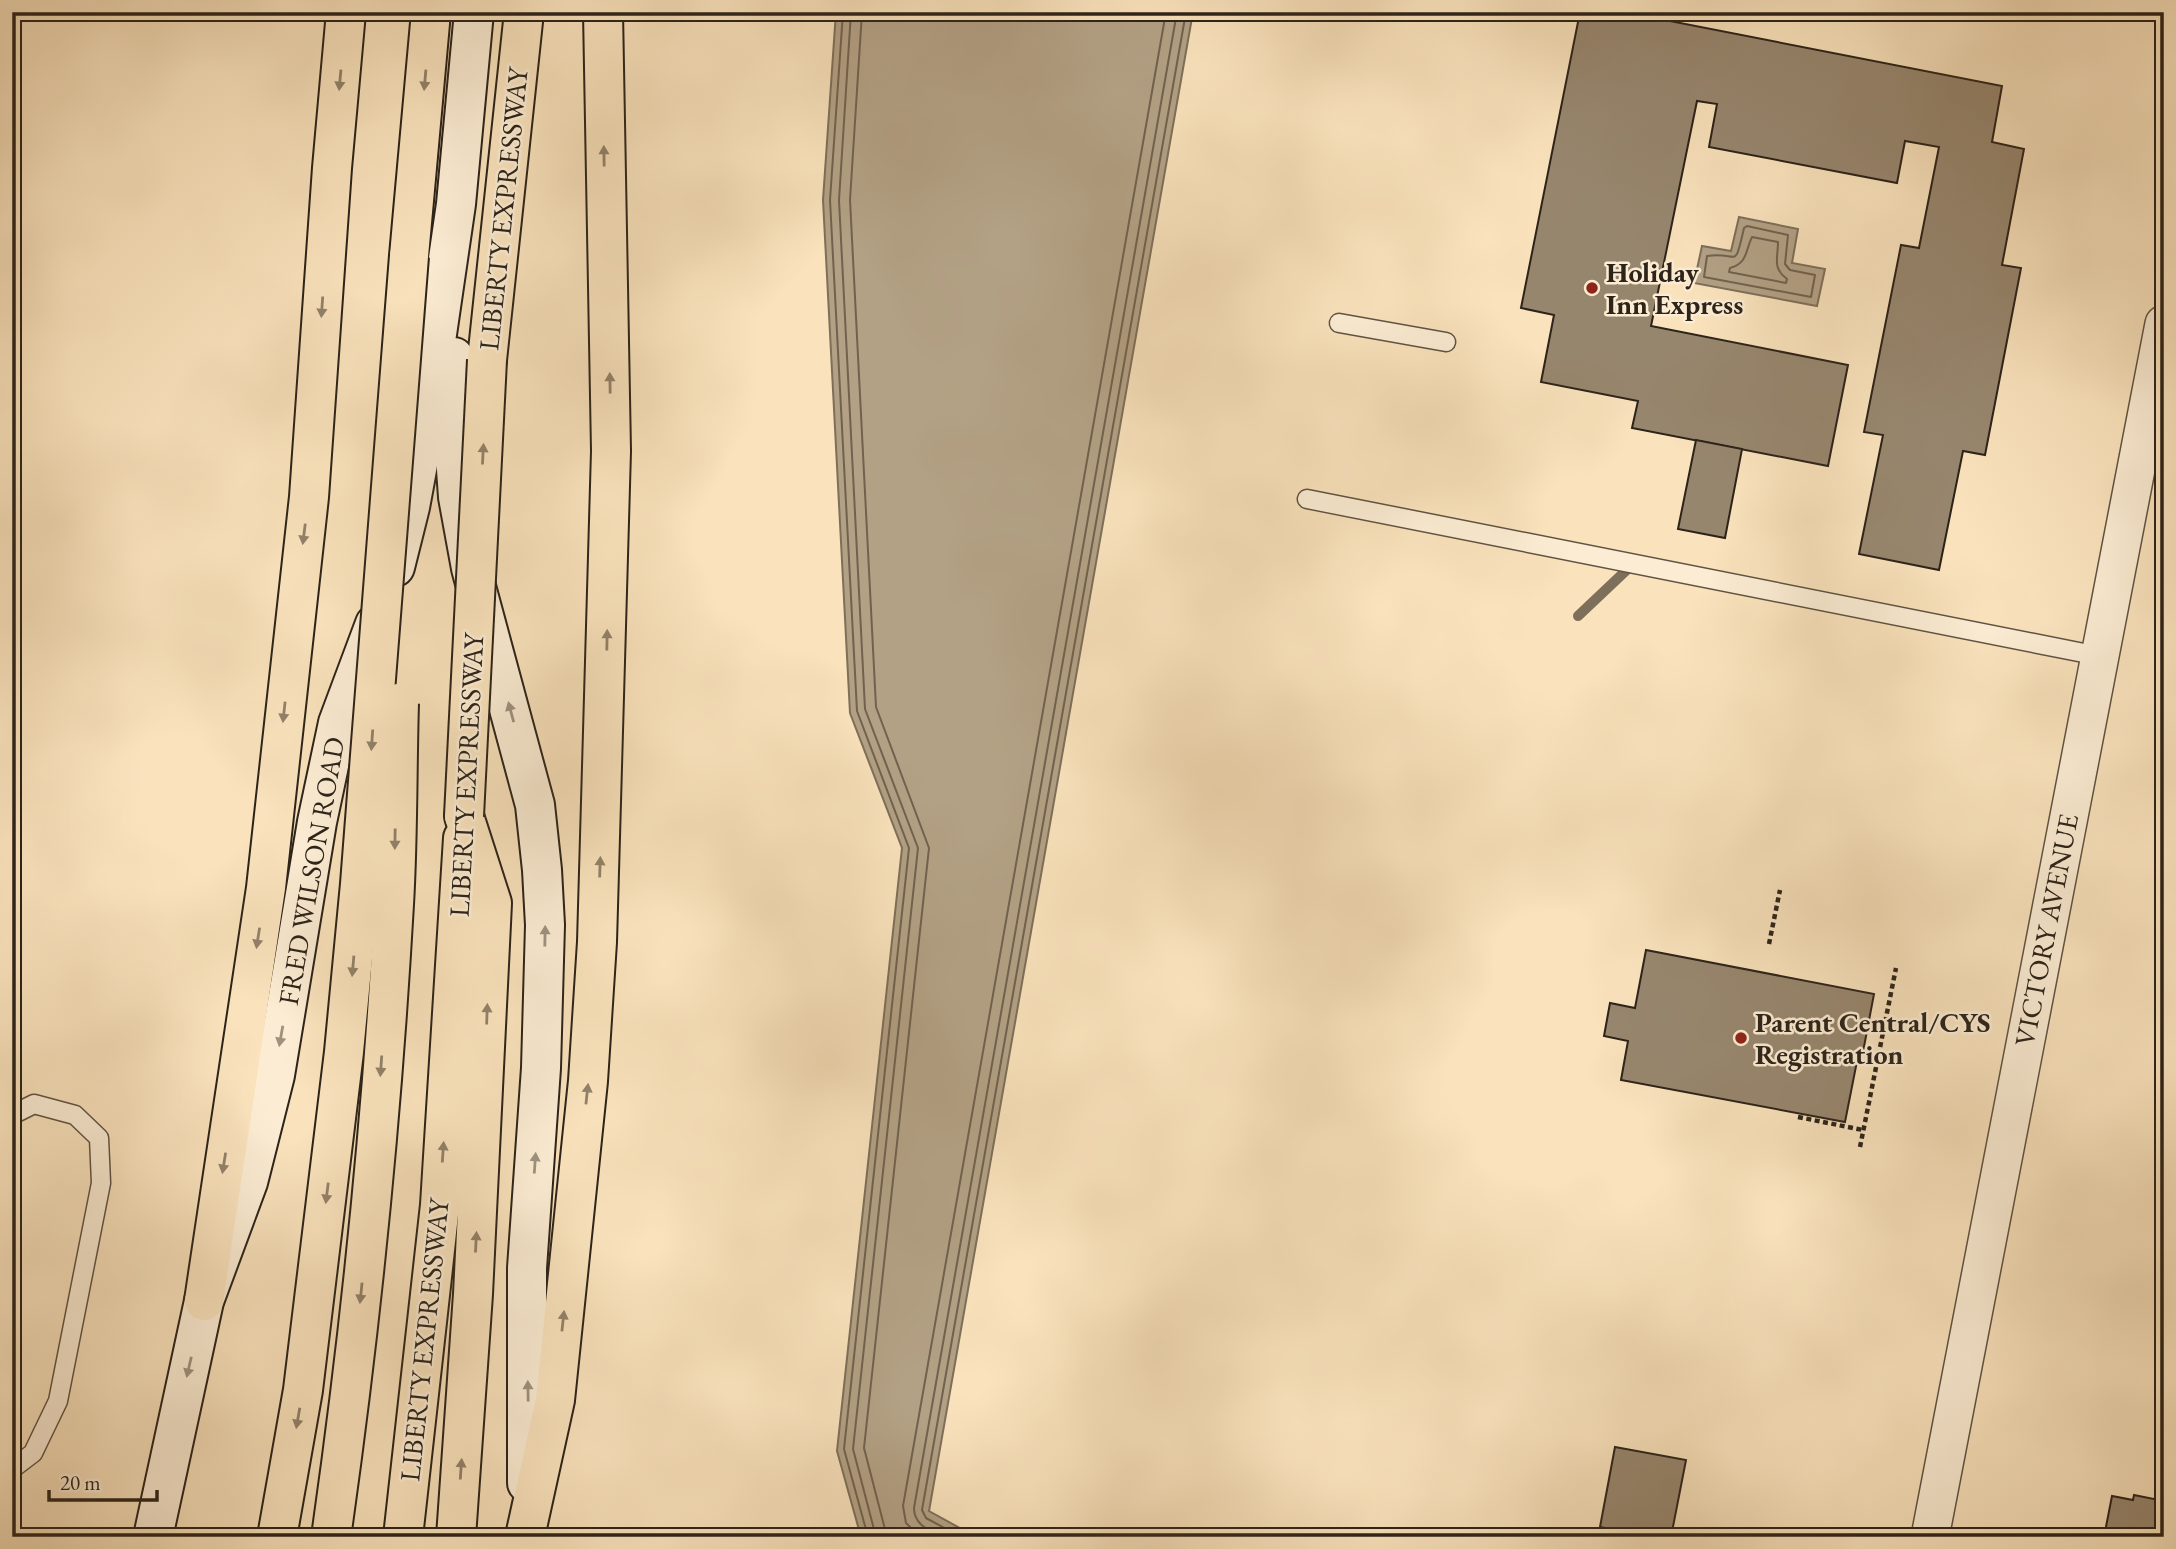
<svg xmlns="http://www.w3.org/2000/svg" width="2176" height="1549" viewBox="0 0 2176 1549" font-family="'EB Garamond',serif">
	<rect width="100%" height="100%" fill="#f9e2bc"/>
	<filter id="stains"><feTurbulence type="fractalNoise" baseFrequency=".00286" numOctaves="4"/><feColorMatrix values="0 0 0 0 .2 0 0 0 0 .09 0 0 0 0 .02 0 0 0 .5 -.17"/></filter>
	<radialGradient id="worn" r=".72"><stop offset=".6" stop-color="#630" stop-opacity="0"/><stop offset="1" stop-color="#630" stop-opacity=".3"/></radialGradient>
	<!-- water -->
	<g fill="#b3a185" stroke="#7d6f5a" stroke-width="2">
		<path d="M 836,12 L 1193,12 L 929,1511 L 976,1537 L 861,1537 L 837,1451 L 902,848 L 850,713 L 823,200 Z"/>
		<path d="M 1739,217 L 1798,229 L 1792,263 L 1825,269 L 1817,306 L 1694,283 L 1702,246 L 1731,251 Z"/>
	</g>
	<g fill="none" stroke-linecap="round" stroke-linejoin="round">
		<!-- shore -->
		<g stroke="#70624f" stroke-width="2">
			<path d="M 843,12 L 830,200 L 857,711 L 909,848 L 844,1449 L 868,1537"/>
			<path d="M 851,12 L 839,200 L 865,709 L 918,848 L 853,1449 L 876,1537"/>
			<path d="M 862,12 L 850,200 L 876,707 L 929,848 L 864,1448 L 887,1537"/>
			<path d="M 1747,226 L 1788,235 L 1785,264 L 1790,270 L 1815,275 L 1811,297 L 1704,277 L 1707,256 C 1739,251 1734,272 1744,228 Z"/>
			<path d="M 1752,237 L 1778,242 C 1778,258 1772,268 1787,279 L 1786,283 L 1729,272 L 1730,268 C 1748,263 1745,251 1752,237 Z"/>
			<path d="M 920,1537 L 906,1523 L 903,1506 L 1166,12"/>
			<path d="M 942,1537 C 929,1530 914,1525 914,1508 L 1177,12"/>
			<path d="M 961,1537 L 926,1518 L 922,1510 L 1186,12"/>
		</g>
		<!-- stream -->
		<path stroke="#7d6f5a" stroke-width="10" d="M 1578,616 L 1633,564"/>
	</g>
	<!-- building -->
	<g fill="#97866e" stroke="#2c2319" stroke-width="2">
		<path d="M 1580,12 L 1624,12 L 2002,86 L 1992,142 L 2024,149 L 2002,265 L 2021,268 L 1985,455 L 1963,451 L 1939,570 L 1859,554 L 1883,435 L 1864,432 L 1901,245 L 1919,248 L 1939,147 L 1905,141 L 1897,183 L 1709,147 L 1717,104 L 1697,101 L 1651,326 L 1848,365 L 1828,466 L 1632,428 L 1638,401 L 1541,382 L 1554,315 L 1521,308 Z"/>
		<path d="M 1696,440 L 1742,449 L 1725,538 L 1678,529 Z"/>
		<path d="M 1646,950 L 1874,994 L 1863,1052 L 1859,1051 L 1845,1122 L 1621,1080 L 1628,1041 L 1604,1036 L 1610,1003 L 1635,1008 Z"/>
		<path d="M 1615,1447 L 1686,1460 L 1671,1537 L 1652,1537 L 1600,1527 Z"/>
		<path d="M 2134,1495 L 2164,1501 L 2164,1537 L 2104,1537 L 2112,1496 L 2133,1500 Z"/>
	</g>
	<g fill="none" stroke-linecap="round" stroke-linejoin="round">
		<!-- lane casing -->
		<g stroke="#5f5342" stroke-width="21">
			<g id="lane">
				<path d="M 1339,323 L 1446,342"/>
				<path d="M 1307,499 L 2099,656"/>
				<path d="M 12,1115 L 34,1104 L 75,1115 L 99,1138 L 101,1183 L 58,1401 L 33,1453 L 12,1469"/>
			</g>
		</g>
		<!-- street casing -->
		<g stroke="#5f5342" stroke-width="40">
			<path id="street" d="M 1930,1537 L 2164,324"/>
		</g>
		<!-- secondary casing -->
		<g stroke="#2c2319" stroke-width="42">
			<g id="secondary">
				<path d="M 454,357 L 453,428 L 458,497 L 471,568 L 535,805 L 542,870 L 545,925 L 541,1068 L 527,1268 L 527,1483"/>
				<path d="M 395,567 L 410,507 L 418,464 L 456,204 L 474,12"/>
				<path d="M 153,1537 L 204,1301 L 248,1182 L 275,1075 L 317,822 L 338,723 L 375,624"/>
			</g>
		</g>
		<!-- highway casing -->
		<g stroke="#2c2319" stroke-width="42">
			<g id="highway">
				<path d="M 409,256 L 431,12"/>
				<path d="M 487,360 L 524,12"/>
				<path d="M 204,1301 L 266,888 L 309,497 L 332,168 L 346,12"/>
				<path d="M 526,1532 L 555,1400 L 588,1081 L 597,942 L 611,451 L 603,12"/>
				<path d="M 403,1537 L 440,1205 L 463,838"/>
				<path d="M 456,1537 L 473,1294 L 492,903 L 464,816"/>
			</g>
		</g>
		<!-- path -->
		<g stroke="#2c2319" stroke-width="4.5" stroke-dasharray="5 3.5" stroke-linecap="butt">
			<path d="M 1769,944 L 1780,890"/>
			<path d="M 1798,1117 L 1863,1130"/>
			<path d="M 1860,1147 L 1896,968"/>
		</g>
		<!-- lane -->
		<use href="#lane" stroke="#fbecd3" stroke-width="18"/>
		<!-- street -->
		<use href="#street" stroke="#fbecd3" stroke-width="37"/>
		<!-- secondary -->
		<use href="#secondary" stroke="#fbecd3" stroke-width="38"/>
		<!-- highway -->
		<use href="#highway" stroke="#f9e2bc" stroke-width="38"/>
		<!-- highway-bridge casing -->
		<g stroke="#2c2319" stroke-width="42" stroke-linecap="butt">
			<g id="highway-bridge">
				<path d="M 464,816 L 487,360"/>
				<path d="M 277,1537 L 303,1390 L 344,1052 L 360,884 L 409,256"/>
				<path d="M 331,1537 C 361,1327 382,1116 394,904 C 398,837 397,770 399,703"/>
			</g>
		</g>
		<!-- highway-bridge -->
		<use href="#highway-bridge" stroke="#f9e2bc" stroke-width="38"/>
	</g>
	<!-- one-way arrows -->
	<defs><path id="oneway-solid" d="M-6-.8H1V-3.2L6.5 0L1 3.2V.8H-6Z" transform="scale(1.75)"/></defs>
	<g fill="#92826a">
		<use href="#oneway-solid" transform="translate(340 80) rotate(95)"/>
		<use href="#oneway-solid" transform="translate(425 80) rotate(95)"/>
		<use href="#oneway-solid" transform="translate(604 156) rotate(-91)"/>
		<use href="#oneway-solid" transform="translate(322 307) rotate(94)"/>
		<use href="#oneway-solid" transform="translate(610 383) rotate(-91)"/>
		<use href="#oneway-solid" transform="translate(483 454) rotate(-87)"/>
		<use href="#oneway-solid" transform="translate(304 534) rotate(97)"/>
		<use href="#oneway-solid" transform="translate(607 640) rotate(-89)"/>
		<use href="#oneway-solid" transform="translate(284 712) rotate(96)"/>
		<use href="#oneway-solid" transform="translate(372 740) rotate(94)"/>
		<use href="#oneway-solid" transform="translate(395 839) rotate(91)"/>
		<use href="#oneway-solid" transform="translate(600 867) rotate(-88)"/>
		<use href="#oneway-solid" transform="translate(258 938) rotate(99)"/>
		<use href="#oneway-solid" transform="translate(353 966) rotate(95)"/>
		<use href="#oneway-solid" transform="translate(487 1014) rotate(-88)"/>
		<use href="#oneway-solid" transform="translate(381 1066) rotate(94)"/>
		<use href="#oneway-solid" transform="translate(587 1094) rotate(-84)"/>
		<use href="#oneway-solid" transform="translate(443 1152) rotate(-86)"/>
		<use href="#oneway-solid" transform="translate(224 1163) rotate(99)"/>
		<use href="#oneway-solid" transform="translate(327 1193) rotate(97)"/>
		<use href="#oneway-solid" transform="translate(476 1242) rotate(-87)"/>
		<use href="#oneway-solid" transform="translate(361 1293) rotate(96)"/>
		<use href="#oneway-solid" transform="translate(563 1321) rotate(-84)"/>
		<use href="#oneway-solid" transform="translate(298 1418) rotate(100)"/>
		<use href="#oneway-solid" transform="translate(461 1469) rotate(-86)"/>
	</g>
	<g fill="#9e927f">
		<use href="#oneway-solid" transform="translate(511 712) rotate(-105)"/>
		<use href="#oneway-solid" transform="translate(545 936) rotate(-89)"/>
		<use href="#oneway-solid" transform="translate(281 1036) rotate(100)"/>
		<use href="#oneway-solid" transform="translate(535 1163) rotate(-86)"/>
		<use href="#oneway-solid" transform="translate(189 1367) rotate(103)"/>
		<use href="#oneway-solid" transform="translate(528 1391) rotate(-91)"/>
	</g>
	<!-- markers -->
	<g fill="#8f2418" stroke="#fbecd3" stroke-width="2.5">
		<circle cx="1592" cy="288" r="7"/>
		<circle cx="1741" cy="1038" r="7"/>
	</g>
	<g text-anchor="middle" stroke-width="5" stroke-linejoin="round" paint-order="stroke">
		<!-- street labels -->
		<g font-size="28" fill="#2c2319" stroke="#fbecd3">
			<text transform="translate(503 209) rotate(-84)" y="10">LIBERTY EXPRESSWAY</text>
			<text transform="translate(466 775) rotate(-87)" y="10">LIBERTY EXPRESSWAY</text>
			<text transform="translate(311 871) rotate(-80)" y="10">FRED WILSON ROAD</text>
			<text transform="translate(2046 930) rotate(-79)" y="10">VICTORY AVENUE</text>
			<text transform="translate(424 1340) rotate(-84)" y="10">LIBERTY EXPRESSWAY</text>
		</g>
		<!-- poi labels -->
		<g font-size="28" font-weight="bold" fill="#2c2319" stroke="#fbecd3" text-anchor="start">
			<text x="1606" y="282">Holiday<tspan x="1606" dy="32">Inn Express</tspan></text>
			<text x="1755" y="1032">Parent Central/CYS<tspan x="1755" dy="32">Registration</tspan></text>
		</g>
	</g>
	<!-- margin -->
	<rect width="2176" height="1549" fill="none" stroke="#f9e2bc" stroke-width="42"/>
	<rect x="14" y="14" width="2148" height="1521" fill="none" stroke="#2c2319" stroke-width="3.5"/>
	<rect x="21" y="21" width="2134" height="1507" fill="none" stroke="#2c2319" stroke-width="2"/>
	<!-- scale -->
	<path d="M49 1490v10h108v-10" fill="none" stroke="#2c2319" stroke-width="3.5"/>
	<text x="60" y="1490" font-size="21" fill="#2c2319" stroke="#fbecd3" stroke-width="5" paint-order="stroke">20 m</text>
	<rect width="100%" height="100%" filter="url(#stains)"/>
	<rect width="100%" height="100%" fill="url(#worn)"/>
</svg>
